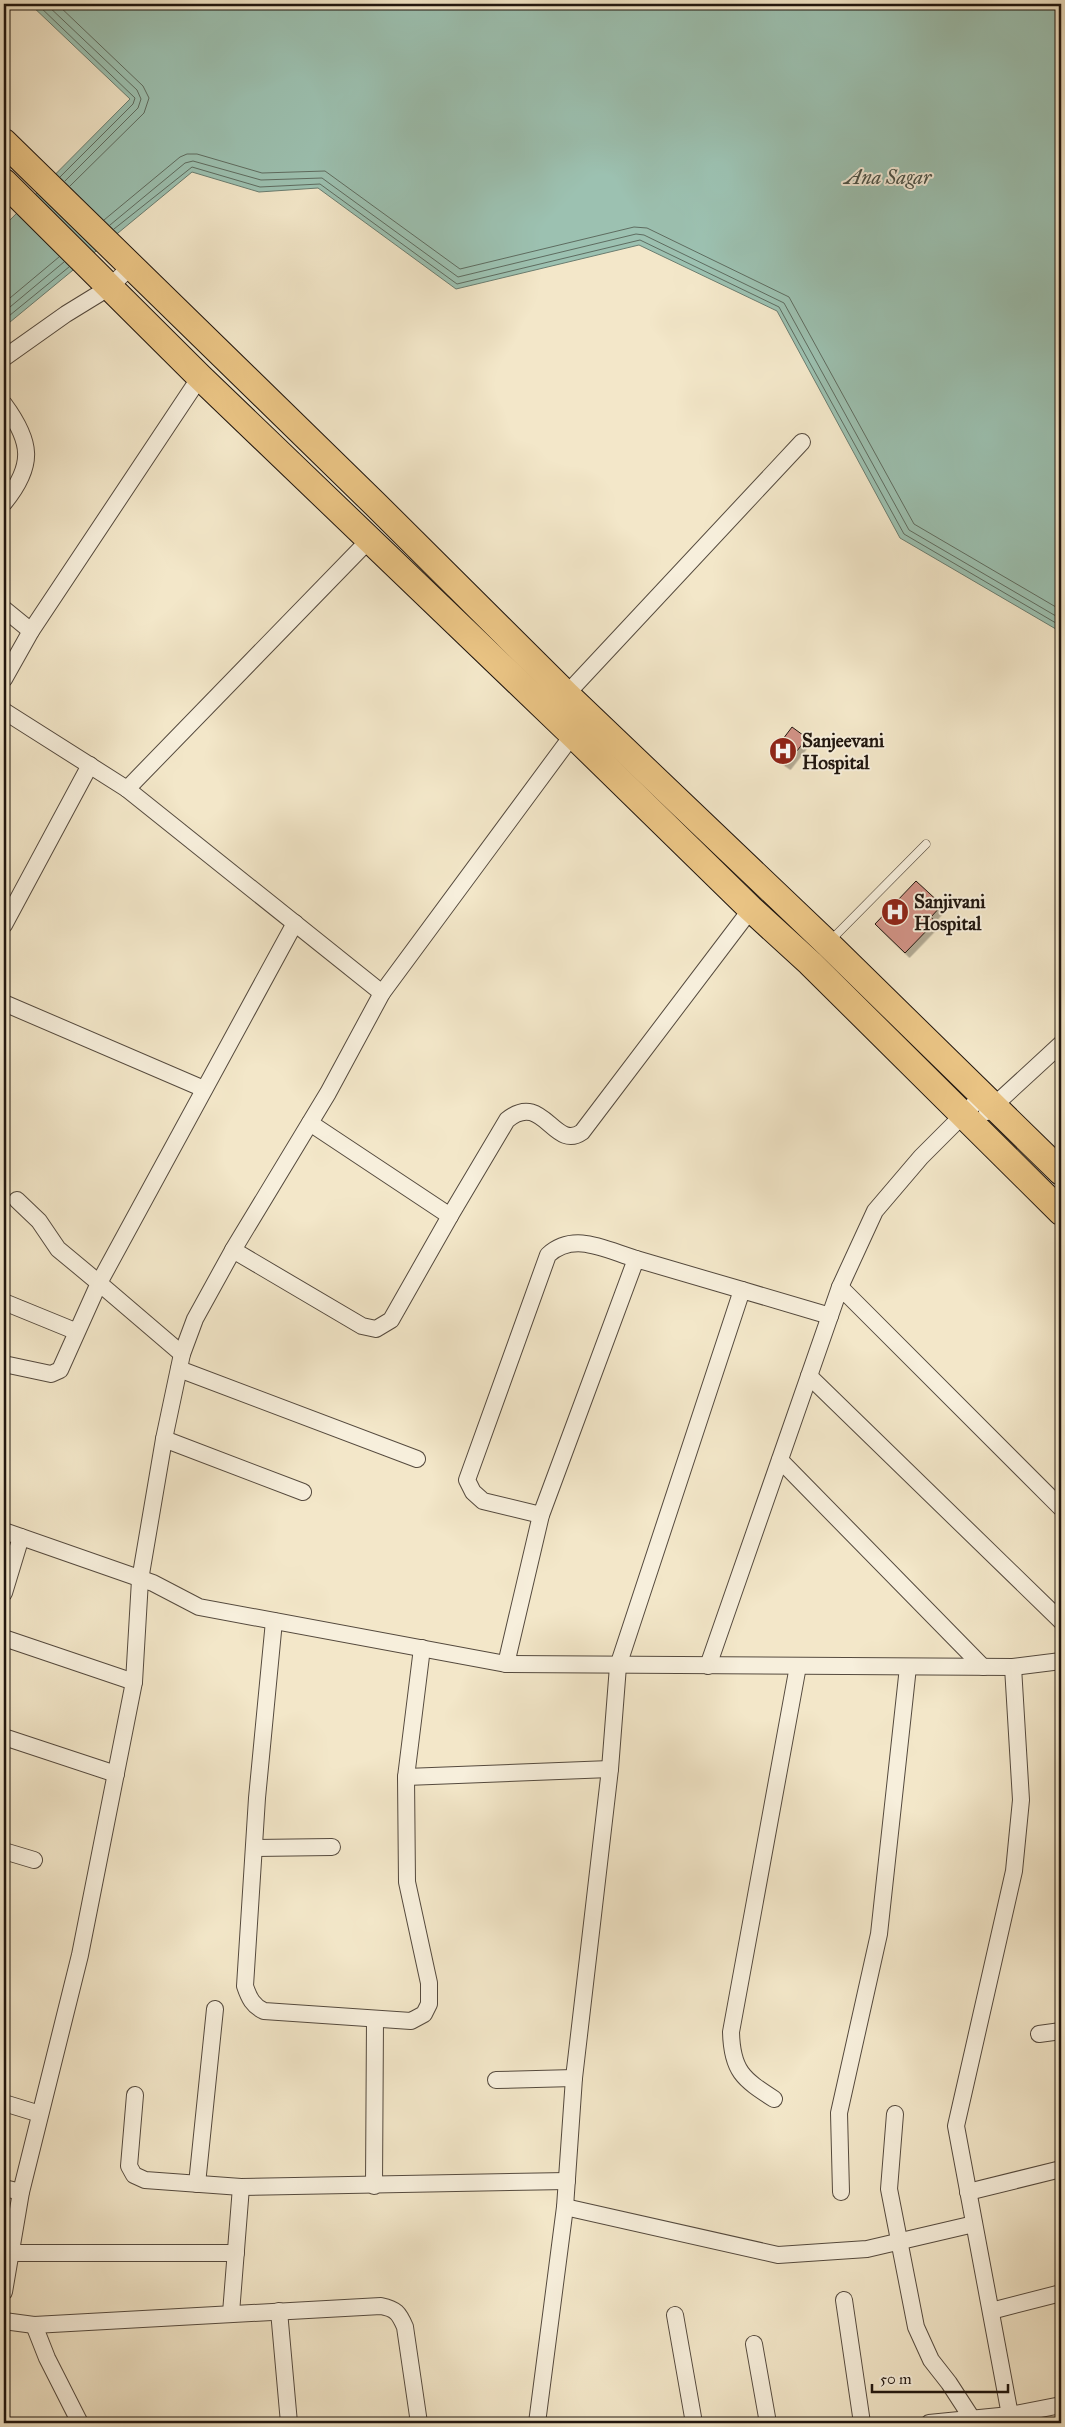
<svg xmlns="http://www.w3.org/2000/svg" width="1065" height="2427" viewBox="0 0 1065 2427" font-family="'IM FELL Great Primer',serif">
	<defs>
		<filter id="shadow"><feDropShadow dx="4.5" dy="4.5" stdDeviation="0" flood-color="#0004"/></filter>
	</defs>
	<rect width="100%" height="100%" fill="#f3e7c9"/>
	<filter id="stains"><feTurbulence type="fractalNoise" baseFrequency=".004" numOctaves="4"/><feColorMatrix values="0 0 0 0 .2 0 0 0 0 .09 0 0 0 0 .02 0 0 0 .5 -.17"/></filter>
	<radialGradient id="worn" r=".72"><stop offset=".6" stop-color="#630" stop-opacity="0"/><stop offset="1" stop-color="#630" stop-opacity=".3"/></radialGradient>
	<!-- water -->
	<path fill="#9cc1b1" stroke="#6a7d70" d="M 30,4 L 1061,4 L 1061,632 L 900,538 L 777,311 L 639,245 L 456,289 L 318,188 L 259,192 L 192,172 L 4,327 L 4,226 L 130,99 Z"/>
	<g fill="none" stroke-linecap="round" stroke-linejoin="round">
		<!-- shore -->
		<g stroke="#5e6c60" stroke-width="1">
			<path d="M 37,4 L 135,98 L 133,104 L 60,177"/>
			<path d="M 46,4 L 137,90 L 141,99 L 138,108 L 65,181"/>
			<path d="M 57,4 L 143,86 L 149,98 L 144,113 L 70,186"/>
			<path d="M 104,220 L 180,157 L 187,154 L 197,154 L 262,173 L 325,171 L 460,269 L 634,227 L 647,228 L 789,297 L 914,524 L 1061,610"/>
			<path d="M 110,225 L 185,163 L 193,161 L 261,180 L 322,178 L 458,277 L 636,234 L 644,235 L 784,303 L 909,530 L 1061,619"/>
			<path d="M 114,229 L 192,167 L 260,187 L 320,184 L 457,284 L 640,240 L 779,307 L 904,534 L 1061,626"/>
			<path d="M 4,303 L 59,257"/>
			<path d="M 4,312 L 64,262"/>
			<path d="M 4,320 L 69,267"/>
		</g>
	</g>
	<!-- building -->
	<g fill="#d29387" stroke="#20160f" filter="url(#shadow)">
		<path d="M 792,727 L 807,738 L 786,765 L 771,755 Z"/>
		<path d="M 916,881 L 942,905 L 931,917 L 935,922 L 905,953 L 875,924 Z"/>
	</g>
	<g fill="none" stroke-linecap="round" stroke-linejoin="round">
		<!-- service casing -->
		<g stroke="#554a3e" stroke-width="9">
			<path id="service" d="M 830,941 L 926,844"/>
		</g>
		<!-- minor casing -->
		<g stroke="#554a3e" stroke-width="18">
			<g id="minor">
				<path d="M 4,358 L 66,314 L 110,287 L 130,267"/>
				<path d="M 4,404 C 32,442 35,465 4,503"/>
				<path d="M 4,609 L 31,631"/>
				<path d="M 4,679 L 31,631 L 200,377"/>
				<path d="M 561,700 L 802,442"/>
				<path d="M 4,711 L 127,789 L 370,539"/>
				<path d="M 127,789 L 382,993"/>
				<path d="M 4,925 L 90,765"/>
				<path d="M 4,1003 L 204,1089"/>
				<path d="M 987,1112 L 1061,1044"/>
				<path d="M 310,1123 L 450,1216 L 507,1120 C 543,1090 554,1152 582,1132 L 751,909"/>
				<path d="M 233,1250 L 362,1326 L 376,1329 L 391,1320 L 450,1216"/>
				<path d="M 840,1287 L 875,1211 L 921,1157 L 983,1095"/>
				<path d="M 4,1302 L 75,1331"/>
				<path d="M 182,1354 L 99,1283 L 295,923"/>
				<path d="M 4,1364 L 51,1374 L 60,1370 L 99,1283 L 58,1249 L 39,1221 L 17,1200"/>
				<path d="M 179,1369 L 417,1459"/>
				<path d="M 809,1376 L 1061,1621"/>
				<path d="M 164,1439 L 303,1492"/>
				<path d="M 780,1460 L 983,1667"/>
				<path d="M 541,1515 L 483,1501 L 473,1492 L 467,1480 L 548,1255 C 574,1231 606,1250 636,1259"/>
				<path d="M 4,1531 L 153,1583 L 199,1607 L 506,1664 L 1013,1667 L 1061,1661"/>
				<path d="M 4,1593 L 21,1537"/>
				<path d="M 274,1621 L 257,1798 L 245,1986 C 249,1998 253,2006 264,2011 L 411,2021 L 424,2014 L 429,2004 L 429,1983 L 407,1882 L 406,1777 L 422,1648"/>
				<path d="M 4,1638 L 134,1682"/>
				<path d="M 506,1664 L 541,1515 L 636,1259 L 742,1290"/>
				<path d="M 708,1666 L 840,1287 L 1061,1508"/>
				<path d="M 4,1737 L 116,1774"/>
				<path d="M 406,1777 L 610,1769"/>
				<path d="M 255,1848 L 332,1847"/>
				<path d="M 4,1851 L 34,1860"/>
				<path d="M 1039,2034 L 1061,2031"/>
				<path d="M 496,2080 L 574,2078"/>
				<path d="M 135,2095 L 129,2166 L 134,2175 L 145,2180 L 241,2187 L 567,2181"/>
				<path d="M 774,2099 C 743,2079 732,2071 731,2032 L 798,1666"/>
				<path d="M 4,2103 L 40,2114"/>
				<path d="M 895,2114 L 889,2189 L 916,2327 L 931,2360 L 949,2383 L 975,2423"/>
				<path d="M 197,2184 L 215,2009"/>
				<path d="M 374,2186 L 375,2020"/>
				<path d="M 4,2188 L 21,2192"/>
				<path d="M 841,2192 L 839,2113 L 879,1934 L 908,1667"/>
				<path d="M 968,2192 L 1061,2169"/>
				<path d="M 565,2207 L 778,2255 L 867,2249 L 974,2224"/>
				<path d="M 12,2253 L 236,2253"/>
				<path d="M 4,2292 L 21,2192 L 80,1955 L 134,1682 L 140,1580 L 164,1439 L 182,1354 L 195,1319 L 233,1250 L 328,1093 L 382,993 L 577,729"/>
				<path d="M 844,2300 L 862,2423"/>
				<path d="M 279,2311 L 289,2423"/>
				<path d="M 991,2311 L 1061,2293"/>
				<path d="M 231,2313 L 241,2187"/>
				<path d="M 675,2315 L 694,2423"/>
				<path d="M 4,2321 L 34,2325 L 381,2306 C 396,2309 399,2313 405,2327 L 419,2423"/>
				<path d="M 34,2325 L 47,2358 L 80,2423"/>
				<path d="M 754,2344 L 768,2423"/>
				<path d="M 1010,2415 L 956,2126 L 1014,1871 L 1021,1800 L 1013,1667"/>
				<path d="M 537,2423 L 565,2207 L 574,2078 L 610,1769 L 618,1666 L 742,1290 L 830,1316"/>
				<path d="M 929,2423 L 1010,2415 L 1061,2405"/>
			</g>
		</g>
		<!-- trunk casing -->
		<g stroke="#20160f" stroke-width="28">
			<g id="trunk">
				<path d="M 4,142 L 375,504 L 567,695 L 828,944 L 1061,1172"/>
				<path d="M 4,182 L 200,377 L 572,734 L 751,909 L 810,963 L 1061,1212"/>
			</g>
		</g>
		<!-- service -->
		<use href="#service" stroke="#f7efdc" stroke-width="8"/>
		<!-- minor -->
		<use href="#minor" stroke="#f7efdc" stroke-width="16"/>
		<!-- trunk -->
		<use href="#trunk" stroke="#eac484" stroke-width="26"/>
	</g>
	<!-- icons -->
	<defs>
		<g id="hospital-disc" transform="scale(1.4375)"><circle r="9.5" fill="#8f2418" stroke="#f7efdc"/><path d="M-5-5h3v3.5h4V-5h3V5h-3V1.5h-4V5h-3Z" fill="#fff"/></g>
	</defs>
	<g fill-rule="evenodd">
		<use href="#hospital-disc" x="783" y="751"/>
		<use href="#hospital-disc" x="895" y="912"/>
	</g>
	<g text-anchor="middle" stroke-width="4" stroke-linejoin="round" paint-order="stroke">
		<!-- poi labels -->
		<g font-size="19" font-weight="bold" fill="#20160f" stroke="#f7efdc" text-anchor="start">
			<text x="802" y="747">Sanjeevani<tspan x="802" dy="22">Hospital</tspan></text>
			<text x="914" y="908">Sanjivani<tspan x="914" dy="22">Hospital</tspan></text>
		</g>
		<!-- water labels -->
		<g font-size="20" font-style="italic" fill="#4b5248" stroke="#f7efdc">
			<text x="888" y="184">Ana Sagar</text>
		</g>
	</g>
	<!-- margin -->
	<rect width="1065" height="2427" fill="none" stroke="#f3e7c9" stroke-width="20"/>
	<rect x="5" y="5" width="1055" height="2417" fill="none" stroke="#20160f" stroke-width="2.5"/>
	<rect x="10" y="10" width="1045" height="2407" fill="none" stroke="#20160f"/>
	<!-- scale -->
	<path d="M872 2384v8h136v-8" fill="none" stroke="#20160f" stroke-width="2.5"/>
	<text x="880" y="2384" font-size="15" fill="#20160f" stroke="#f7efdc" stroke-width="4" paint-order="stroke">50 m</text>
	<rect width="100%" height="100%" filter="url(#stains)"/>
	<rect width="100%" height="100%" fill="url(#worn)"/>
</svg>
